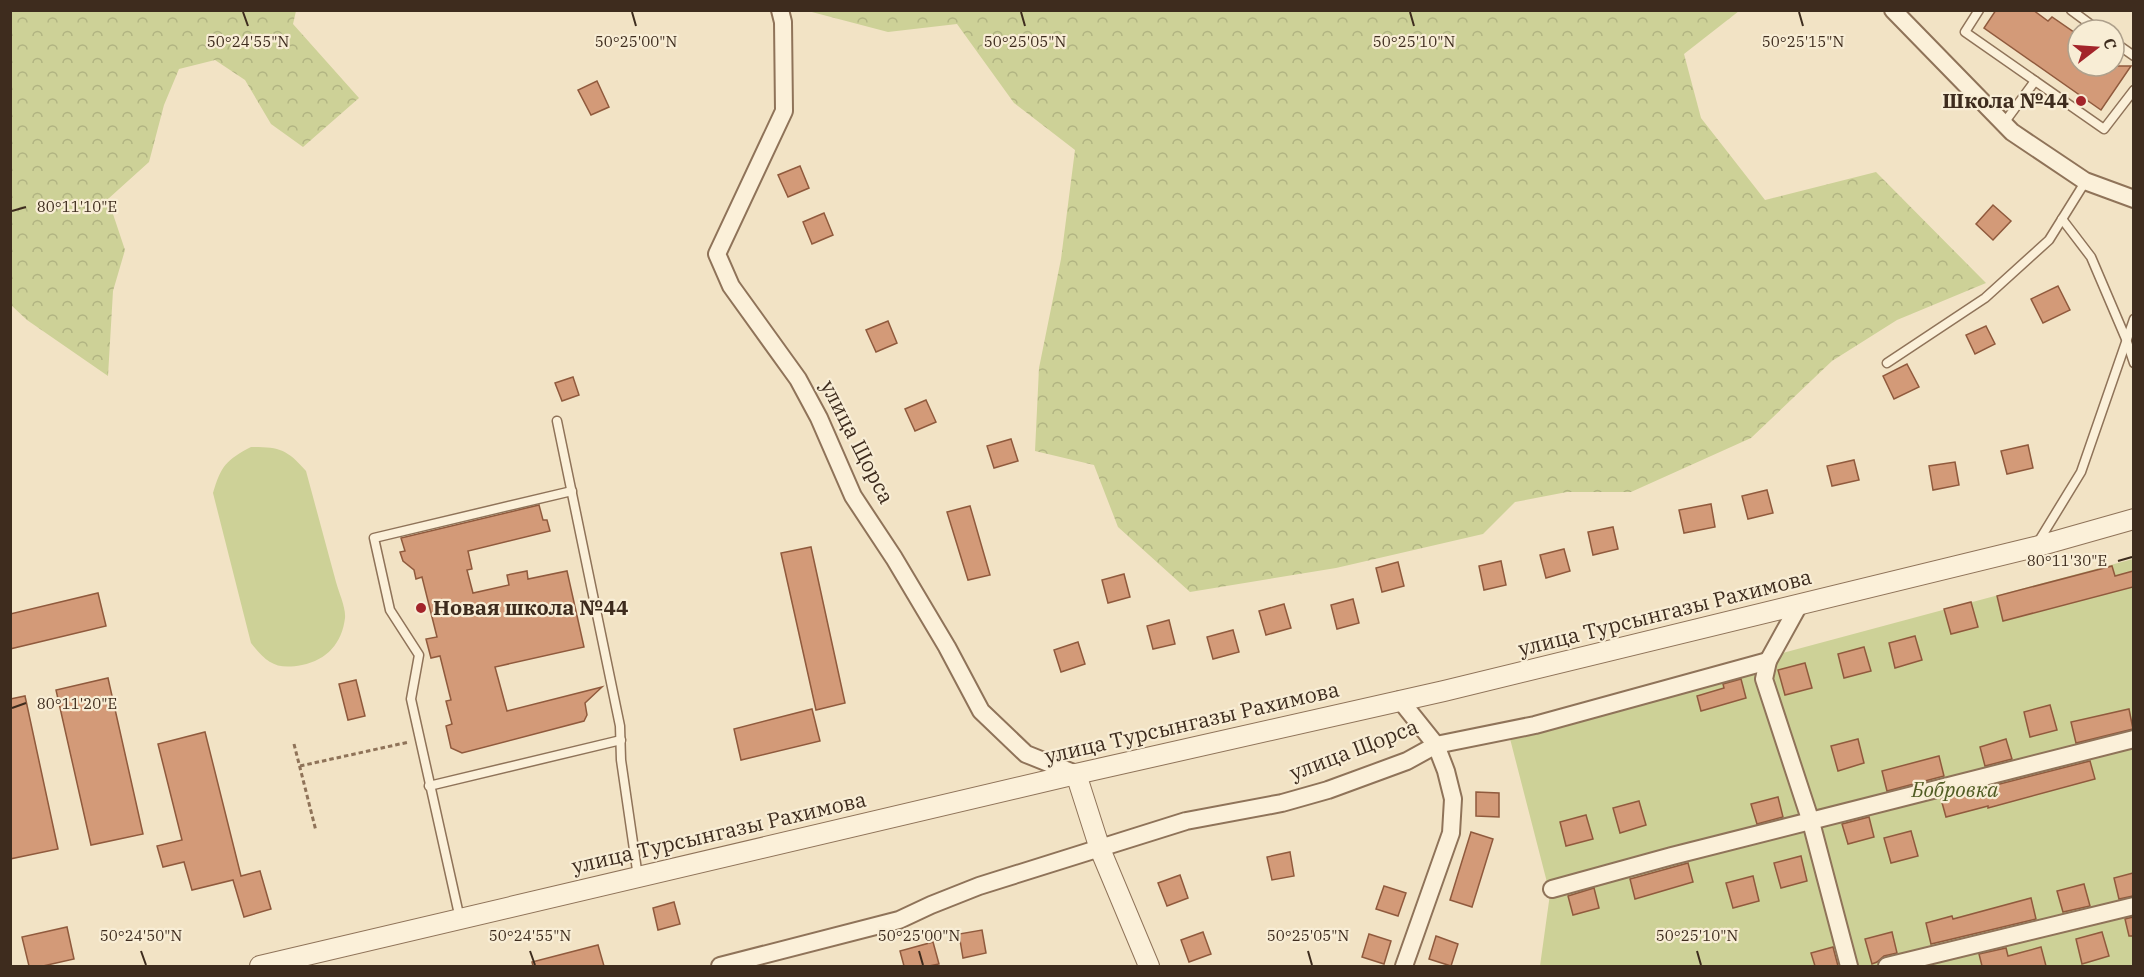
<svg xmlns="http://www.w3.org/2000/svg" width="2144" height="977" viewBox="0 0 2144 977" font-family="'IBM Plex Serif',serif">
	<defs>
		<pattern id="forest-crowns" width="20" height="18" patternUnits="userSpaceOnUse" patternTransform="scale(1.5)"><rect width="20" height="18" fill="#cdd197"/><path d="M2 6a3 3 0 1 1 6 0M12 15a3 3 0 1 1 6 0" fill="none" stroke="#b1b482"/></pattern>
	</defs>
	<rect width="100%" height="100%" fill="#f2e3c5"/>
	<!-- green -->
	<g fill="#cdd197">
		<path d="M 251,447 C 279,447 287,449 306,471 C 316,508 326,545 336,582 C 339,593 346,608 345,618 C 342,643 327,660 302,665 C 276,670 267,663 251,643 L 213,493 C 221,466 226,460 251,447 Z"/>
		<path d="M 2133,559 L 2133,966 L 1540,966 L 1550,894 L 1507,727 Z"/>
	</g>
	<!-- forest -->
	<g fill="url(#forest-crowns)">
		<path d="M 10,11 L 296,11 L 293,24 L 359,98 L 303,147 L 271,124 L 245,80 L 215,60 L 179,69 L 164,105 L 149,162 L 108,199 L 125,250 L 113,291 L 108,376 L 27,320 L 11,305 Z"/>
		<path d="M 808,11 L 1739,11 L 1684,54 L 1701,118 L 1765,200 L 1876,172 L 1986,283 L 1897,320 L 1832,361 L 1751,438 L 1631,492 L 1567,492 L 1515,502 L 1483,534 L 1336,568 L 1190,592 L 1118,527 L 1094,465 L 1035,451 L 1039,368 L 1061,259 L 1075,150 L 1014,103 L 957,24 L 888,32 Z"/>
	</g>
	<!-- building -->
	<g fill="#d39a78" stroke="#905a3d" stroke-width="1.5">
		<path d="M 1996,10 L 2033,10 L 2048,21 L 2052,17 L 2078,35 L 2078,66 L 2131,66 L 2101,110 L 1984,28 Z"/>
		<path d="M 597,81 L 609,107 L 591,115 L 578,90 Z"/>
		<path d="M 800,166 L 809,188 L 788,197 L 778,175 Z"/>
		<path d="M 1993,205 L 2011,221 L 1993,240 L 1976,224 Z"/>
		<path d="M 824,213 L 833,235 L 812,244 L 803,222 Z"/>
		<path d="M 2058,286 L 2070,310 L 2043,323 L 2031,299 Z"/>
		<path d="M 888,321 L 897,343 L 876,352 L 866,330 Z"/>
		<path d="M 1986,326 L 1995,344 L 1975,354 L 1966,335 Z"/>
		<path d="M 1907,364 L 1919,387 L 1894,399 L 1883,376 Z"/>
		<path d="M 573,377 L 579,395 L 562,401 L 555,383 Z"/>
		<path d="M 926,400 L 936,422 L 915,431 L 905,409 Z"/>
		<path d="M 1011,439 L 1018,461 L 994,468 L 987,446 Z"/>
		<path d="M 2028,445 L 2033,468 L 2007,474 L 2001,451 Z"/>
		<path d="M 1854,460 L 1859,480 L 1832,486 L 1827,466 Z"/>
		<path d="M 1955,462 L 1959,485 L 1933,490 L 1929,466 Z"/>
		<path d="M 1767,490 L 1773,513 L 1748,519 L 1742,496 Z"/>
		<path d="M 1711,504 L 1715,527 L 1684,533 L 1679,510 Z"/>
		<path d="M 539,505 L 543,520 L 547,520 L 550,531 L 468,551 L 472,569 L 467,570 L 473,593 L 509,585 L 507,575 L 527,571 L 528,579 L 567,571 L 584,647 L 495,667 L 507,711 L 602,687 L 585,703 L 587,715 L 584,721 L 462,753 L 451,748 L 446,726 L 452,724 L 446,701 L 451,700 L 440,656 L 431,658 L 426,639 L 437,637 L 422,577 L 416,579 L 414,570 L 403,561 L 400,552 L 405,551 L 401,538 Z"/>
		<path d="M 970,506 L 990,575 L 968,580 L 947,512 Z"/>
		<path d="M 1613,527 L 1618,549 L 1593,555 L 1588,532 Z"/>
		<path d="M 811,547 L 845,703 L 816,710 L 781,553 Z"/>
		<path d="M 1564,549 L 1570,571 L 1546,578 L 1540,555 Z"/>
		<path d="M 1501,561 L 1506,585 L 1484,590 L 1479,566 Z"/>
		<path d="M 1398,562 L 1404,586 L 1382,592 L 1376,568 Z"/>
		<path d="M 2112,566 L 2115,576 L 2133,571 L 2133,587 L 2003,621 L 1997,596 Z"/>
		<path d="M 1124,574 L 1130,597 L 1108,603 L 1102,580 Z"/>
		<path d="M 98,593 L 106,626 L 10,649 L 10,614 Z"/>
		<path d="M 1353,599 L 1359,623 L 1337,629 L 1331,605 Z"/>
		<path d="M 1971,602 L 1978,627 L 1951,634 L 1944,609 Z"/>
		<path d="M 1284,604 L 1291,628 L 1266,635 L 1259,611 Z"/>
		<path d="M 1169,620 L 1175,644 L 1153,649 L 1147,626 Z"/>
		<path d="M 1233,630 L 1239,652 L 1213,659 L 1207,637 Z"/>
		<path d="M 1915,636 L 1922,660 L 1895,668 L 1889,643 Z"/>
		<path d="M 1078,642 L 1085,664 L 1061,672 L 1054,650 Z"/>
		<path d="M 1864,647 L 1871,671 L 1844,678 L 1838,654 Z"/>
		<path d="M 1805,663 L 1812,688 L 1785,695 L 1778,670 Z"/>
		<path d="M 108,678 L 143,834 L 91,845 L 56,690 Z"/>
		<path d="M 1741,679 L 1746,698 L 1701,711 L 1697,696 L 1724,688 L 1723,684 Z"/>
		<path d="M 356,680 L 365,716 L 348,720 L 339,684 Z"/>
		<path d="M 25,696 L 58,849 L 10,859 L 10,699 Z"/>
		<path d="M 2050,705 L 2057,730 L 2030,737 L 2024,712 Z"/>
		<path d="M 812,709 L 820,741 L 741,760 L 734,729 Z"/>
		<path d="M 2129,709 L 2133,729 L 2076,743 L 2071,722 Z"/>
		<path d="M 205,732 L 241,876 L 260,871 L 271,909 L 244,917 L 233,880 L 192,890 L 184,862 L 163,867 L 157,846 L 182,840 L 158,744 Z"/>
		<path d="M 1858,739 L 1864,763 L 1838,771 L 1831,746 Z"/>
		<path d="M 2006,739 L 2012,759 L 1985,766 L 1980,747 Z"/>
		<path d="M 1939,756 L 1944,776 L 1887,791 L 1882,771 Z"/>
		<path d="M 2090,761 L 2095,779 L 1988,808 L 1988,806 L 1946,817 L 1941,799 Z"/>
		<path d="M 1476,792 L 1499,793 L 1499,817 L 1476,816 Z"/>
		<path d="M 1778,797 L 1783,817 L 1757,824 L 1751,804 Z"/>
		<path d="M 1639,801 L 1646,825 L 1620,833 L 1613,808 Z"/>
		<path d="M 1586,815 L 1593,839 L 1566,846 L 1560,822 Z"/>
		<path d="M 1869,817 L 1874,837 L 1848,844 L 1842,824 Z"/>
		<path d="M 1911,831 L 1918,856 L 1891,863 L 1884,838 Z"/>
		<path d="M 1471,832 L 1493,839 L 1472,907 L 1450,900 Z"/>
		<path d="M 1290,852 L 1294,876 L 1272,880 L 1267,857 Z"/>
		<path d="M 1801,856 L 1807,881 L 1781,888 L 1774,863 Z"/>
		<path d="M 1688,863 L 1693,882 L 1635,899 L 1630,879 Z"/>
		<path d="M 2133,873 L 2133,896 L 2119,899 L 2114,878 Z"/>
		<path d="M 1180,875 L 1188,898 L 1167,906 L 1158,883 Z"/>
		<path d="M 1753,876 L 1759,901 L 1733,908 L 1726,883 Z"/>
		<path d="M 2084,884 L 2090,906 L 2063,912 L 2057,891 Z"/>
		<path d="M 1384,886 L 1406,893 L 1398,916 L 1376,909 Z"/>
		<path d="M 1594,888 L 1599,908 L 1573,915 L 1568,896 Z"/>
		<path d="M 2031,898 L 2036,919 L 1931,944 L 1926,923 L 1952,916 L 1953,919 Z"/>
		<path d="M 674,902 L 680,924 L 658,930 L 653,908 Z"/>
		<path d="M 2133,917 L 2133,936 L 2129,936 L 2125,919 Z"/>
		<path d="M 67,927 L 74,959 L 43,966 L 29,966 L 22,937 Z"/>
		<path d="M 982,930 L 986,953 L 963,958 L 959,934 Z"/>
		<path d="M 1203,932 L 1211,954 L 1189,962 L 1181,940 Z"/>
		<path d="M 1892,932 L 1897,953 L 1884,956 L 1877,962 L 1872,964 L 1865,939 Z"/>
		<path d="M 2102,932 L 2109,956 L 2082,964 L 2076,939 Z"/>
		<path d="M 1369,934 L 1391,941 L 1384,964 L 1362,957 Z"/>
		<path d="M 1436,936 L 1458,944 L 1451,966 L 1429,959 Z"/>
		<path d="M 933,942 L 939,964 L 929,966 L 904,966 L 900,951 Z"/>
		<path d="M 598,945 L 604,966 L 533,966 L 532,962 Z"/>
		<path d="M 1833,947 L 1838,966 L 1815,966 L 1811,953 Z"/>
		<path d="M 2041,947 L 2046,966 L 1982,966 L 1979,954 L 2006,948 L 2008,956 Z"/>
	</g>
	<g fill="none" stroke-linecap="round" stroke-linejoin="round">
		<!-- service casing -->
		<g stroke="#8f7359" stroke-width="11">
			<g id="service">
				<path d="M 1979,10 L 1965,32 L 2104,129 L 2134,90"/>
				<path d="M 2071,10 L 2098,30"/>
				<path d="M 2114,42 L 2134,56"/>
				<path d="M 2004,123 L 2035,81"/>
				<path d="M 2062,219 L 2091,257 L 2126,339 L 2134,363"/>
				<path d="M 1887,363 L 1985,298 L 2049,240 L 2087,179"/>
				<path d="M 557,421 L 620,726 L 621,760 L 638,877"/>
				<path d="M 2037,544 L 2081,472 L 2134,319"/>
				<path d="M 429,786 L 621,740"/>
				<path d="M 460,919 L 411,699 L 419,655 L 390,610 L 374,538 L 572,491"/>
			</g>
		</g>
		<!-- minor casing -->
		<g stroke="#8f7359" stroke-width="20">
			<g id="minor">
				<path d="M 780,10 L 783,22 L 784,111 L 717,254 L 731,286 L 798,379 L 819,418 L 853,496 L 894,558 L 947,647 L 981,711 L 1026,754 L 1076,774"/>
				<path d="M 1893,10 L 2012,132 L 2085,181 L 2134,199"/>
				<path d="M 1799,605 L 1768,661 L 1764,679 L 1811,822 L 1849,966"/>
				<path d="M 1400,700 L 1436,745 L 1446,771 L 1453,799 L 1451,833 L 1404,966"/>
				<path d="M 1552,889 L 1672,856 L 2134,739"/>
				<path d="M 720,966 L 899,920 L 931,905 L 979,886 L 1186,821 L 1282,803 L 1328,790 L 1407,761 L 1436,745 L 1535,725 L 1768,661"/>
				<path d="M 1887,966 L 2134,906"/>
			</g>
		</g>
		<!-- tertiary casing -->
		<g stroke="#8f7359" stroke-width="22">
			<g id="tertiary">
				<path d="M 1076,774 L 1100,849 L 1149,966"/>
				<path d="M 260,966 L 1076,774 L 1444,691 L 2035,547 L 2134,519"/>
			</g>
		</g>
		<!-- path -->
		<g stroke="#8f7359" stroke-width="3" stroke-dasharray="4.5 3" stroke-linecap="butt">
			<path d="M 294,744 L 316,831"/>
			<path d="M 300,766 L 409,742"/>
		</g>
		<!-- service -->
		<use href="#service" stroke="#fbf0d9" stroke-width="8"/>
		<!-- minor -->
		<use href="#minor" stroke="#fbf0d9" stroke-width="16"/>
		<!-- tertiary -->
		<use href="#tertiary" stroke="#fbf0d9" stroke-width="20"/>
	</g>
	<!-- ticks -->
	<path fill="none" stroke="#3e2c1e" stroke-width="2" d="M 243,12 L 248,26M 632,12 L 636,26M 1021,12 L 1025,26M 1410,12 L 1414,26M 1799,12 L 1803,26M 12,211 L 26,207M 2118,561 L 2132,557M 12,708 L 26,703M 141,951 L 146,965M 530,951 L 535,965M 919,951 L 923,965M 1308,951 L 1312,965M 1697,951 L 1701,965"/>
	<!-- markers -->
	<g fill="#a3242a" stroke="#f8edd5" stroke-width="2">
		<circle cx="2081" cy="101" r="6"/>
		<circle cx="421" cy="608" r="6"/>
	</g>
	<g text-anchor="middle" stroke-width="4.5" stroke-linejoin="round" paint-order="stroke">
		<!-- poi labels -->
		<g font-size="21" font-weight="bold" fill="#3e2c1e" stroke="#f8edd5" text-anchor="end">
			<text x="2069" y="108">Школа №44</text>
			<text x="433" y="615" text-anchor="start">Новая школа №44</text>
		</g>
		<!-- street labels -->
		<g font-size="21" fill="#3e2c1e" stroke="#f8edd5">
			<text transform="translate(857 442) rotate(63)" y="7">улица Щорса</text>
			<text transform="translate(1665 613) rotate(-14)" y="7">улица Турсынгазы Рахимова</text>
			<text transform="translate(1192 723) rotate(-13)" y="7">улица Турсынгазы Рахимова</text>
			<text transform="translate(1354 750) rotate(-21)" y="7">улица Щорса</text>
			<text transform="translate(719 833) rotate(-13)" y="7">улица Турсынгазы Рахимова</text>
		</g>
		<!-- park labels -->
		<g font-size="21" font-style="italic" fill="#505c23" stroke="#f8edd5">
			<text x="1955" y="797">Бобровка</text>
		</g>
	</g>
	<g font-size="15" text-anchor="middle" fill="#3e2c1e" stroke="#f8edd5" stroke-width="4.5" stroke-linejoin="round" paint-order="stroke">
		<text x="248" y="47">50°24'55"N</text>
		<text x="636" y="47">50°25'00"N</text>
		<text x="1025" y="47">50°25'05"N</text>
		<text x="1414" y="47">50°25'10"N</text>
		<text x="1803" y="47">50°25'15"N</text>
		<text x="77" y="212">80°11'10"E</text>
		<text x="2067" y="566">80°11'30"E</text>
		<text x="77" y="709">80°11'20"E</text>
		<text x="141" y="941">50°24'50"N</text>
		<text x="530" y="941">50°24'55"N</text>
		<text x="919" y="941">50°25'00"N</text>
		<text x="1308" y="941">50°25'05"N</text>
		<text x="1697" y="941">50°25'10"N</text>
	</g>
	<!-- border -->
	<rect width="2144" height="977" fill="none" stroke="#3e2c1e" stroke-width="24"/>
	<!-- north arrow -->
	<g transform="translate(2096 48) rotate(73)"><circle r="28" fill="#f8edd5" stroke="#aea08c" stroke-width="1.5"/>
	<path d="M0-4.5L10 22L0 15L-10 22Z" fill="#a3242a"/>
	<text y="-9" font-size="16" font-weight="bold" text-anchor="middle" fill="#3e2c1e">С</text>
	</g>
</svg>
